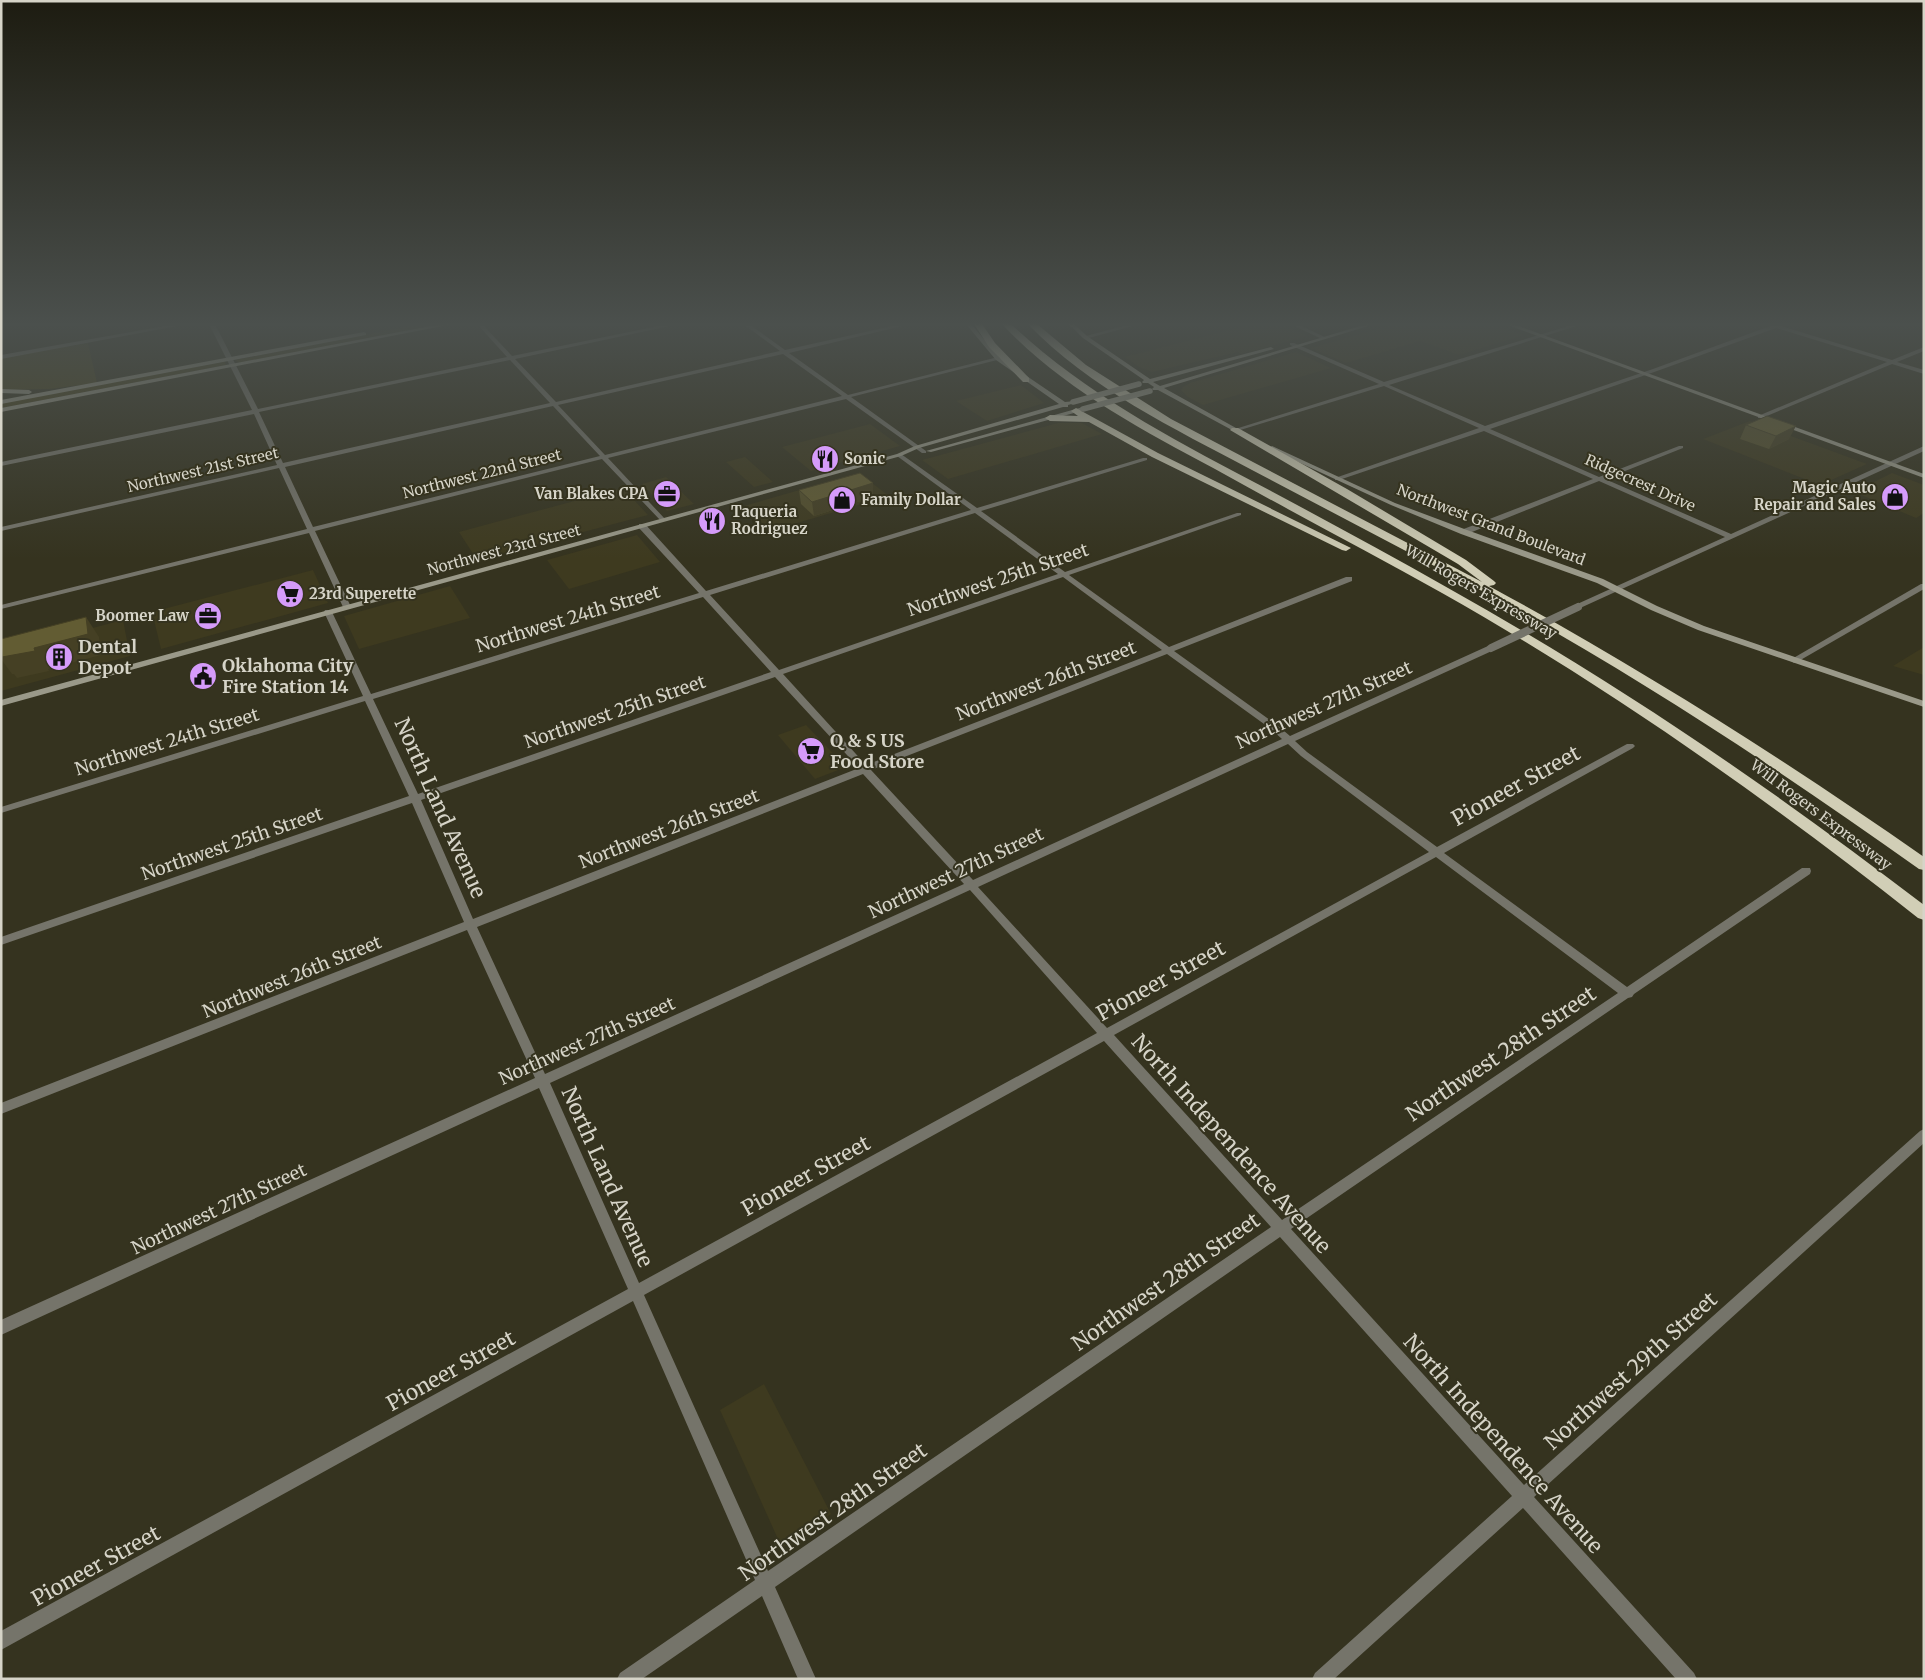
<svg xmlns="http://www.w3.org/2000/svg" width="1925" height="1680" viewBox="0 0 1925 1680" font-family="Merriweather,serif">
	<rect width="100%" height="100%" fill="#35331f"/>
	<!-- built -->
	<g fill="#3e3a1f">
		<path d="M 1253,324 L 1280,324 L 1308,336 L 1241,354 L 1238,352 L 1152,372 L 1139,367 L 1125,357 Z"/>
		<path d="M 1395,324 L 1494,324 L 1524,335 L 1459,355 L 1420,341 L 1346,363 L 1311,348 Z"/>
		<path d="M 1296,352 L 1331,368 L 1203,405 L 1188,397 L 1181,390 L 1183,387 L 1190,383 Z"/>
		<path d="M 1021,385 L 1044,403 L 987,421 L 956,401 Z"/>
		<path d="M 1750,421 L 1810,443 L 1867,464 L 1820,485 L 1703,439 Z"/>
		<path d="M 1058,423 L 1082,423 L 1102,434 L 948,479 L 922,460 Z"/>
		<path d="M 870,424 L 900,446 L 811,471 L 782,447 Z"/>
		<path d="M 745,457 L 773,482 L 754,487 L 726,462 Z"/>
		<path d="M 859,473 L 889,496 L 770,531 L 744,506 Z"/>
		<path d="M 1892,473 L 1924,485 L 1924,513 L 1916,518 L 1854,492 Z"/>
		<path d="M 666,477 L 694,504 L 667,511 L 642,484 Z"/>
		<path d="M 623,488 L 648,515 L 477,560 L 459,532 Z"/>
		<path d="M 637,535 L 660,562 L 569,589 L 547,560 Z"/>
		<path d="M 313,570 L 328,603 L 161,649 L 152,612 Z"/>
		<path d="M 450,586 L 470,618 L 359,649 L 344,616 Z"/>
		<path d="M 123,620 L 130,656 L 1,691 L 1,652 Z"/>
		<path d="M 1924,647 L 1924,675 L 1893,666 Z"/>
		<path d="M 806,725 L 846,767 L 815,779 L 778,735 Z"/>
		<path d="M 764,1384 L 831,1514 L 782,1548 L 720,1410 Z"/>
	</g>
	<!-- green -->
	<g fill="#46411b">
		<path d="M 419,324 L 443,324 L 240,363 L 235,360 Z"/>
		<path d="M 88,343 L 97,383 L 49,389 L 1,390 L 1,358 Z"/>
		<path d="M 223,362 L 225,362 L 226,365 L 1,408 L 1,403 Z"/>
	</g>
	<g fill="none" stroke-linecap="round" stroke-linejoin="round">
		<!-- street -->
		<g fill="#75746a" fill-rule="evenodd">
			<path d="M 176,324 L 188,324 L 1,359 L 1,355 Z"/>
			<path d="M 209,324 L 215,324 L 258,409 L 507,357 L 477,324 L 482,324 L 512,356 L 668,324 L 679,324 L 515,359 L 556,402 L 780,351 L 743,324 L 749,324 L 785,350 L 901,324 L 911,324 L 789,353 L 848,395 L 998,357 L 1001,359 L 851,397 L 926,451 L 926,453 L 922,453 L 846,399 L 608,458 L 665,519 L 665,521 L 661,521 L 602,459 L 315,531 L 351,607 L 350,609 L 344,609 L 343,607 L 309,533 L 1,609 L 1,605 L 307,529 L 279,468 L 1,531 L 1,527 L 277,465 L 254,414 L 1,466 L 1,462 L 252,410 ZM 783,354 L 842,396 L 605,455 L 558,405 ZM 510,360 L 550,403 L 283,463 L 259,412 ZM 553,406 L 600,456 L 313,527 L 285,467 Z"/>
			<path d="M 1131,324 L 1140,324 L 1085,339 L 1082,337 Z"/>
			<path d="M 1290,324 L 1297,324 L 1327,338 L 1322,339 Z"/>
			<path d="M 1575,324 L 1583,324 L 1389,385 L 1485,426 L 1653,369 L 1773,325 L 1784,324 L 1781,326 L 1892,360 L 1924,347 L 1924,351 L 1897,362 L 1924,370 L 1924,374 L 1892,364 L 1762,418 L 1758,418 L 1758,416 L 1887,362 L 1776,328 L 1657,371 L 1490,429 L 1599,477 L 1679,446 L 1683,446 L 1683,448 L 1605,479 L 1731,534 L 1924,446 L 1924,451 L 1578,609 L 1575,609 L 1575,605 L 1725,537 L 1599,481 L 1467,534 L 1461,534 L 1461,530 L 1593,479 L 1484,431 L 1339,480 L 1335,480 L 1335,478 L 1479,428 L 1384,386 L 1237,431 L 1232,430 L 1379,384 L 1290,345 L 1290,343 L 1294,343 L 1384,382 Z"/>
			<path d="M 897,454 L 901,454 L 977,508 L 1143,458 L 1147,458 L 1147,460 L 981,511 L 1065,572 L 1237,513 L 1241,513 L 1241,515 L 1069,575 L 1169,647 L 1346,577 L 1352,577 L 1352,581 L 1174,651 L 1277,725 L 1290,736 L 1488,646 L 1494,646 L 1494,650 L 1295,741 L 1307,752 L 1437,847 L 1627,744 L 1633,744 L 1635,746 L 1633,748 L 1444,853 L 1627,987 L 1802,868 L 1810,868 L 1811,871 L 1810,874 L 1634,994 L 1632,997 L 1628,998 L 1291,1229 L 1524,1485 L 1920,1131 L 1924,1129 L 1924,1143 L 1534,1497 L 1694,1673 L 1697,1679 L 1676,1679 L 1523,1508 L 1334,1679 L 1312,1679 L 1315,1673 L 1512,1496 L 1280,1237 L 775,1587 L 816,1679 L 798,1679 L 762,1596 L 642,1679 L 617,1679 L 620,1673 L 755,1580 L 633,1301 L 1,1650 L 1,1631 L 628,1289 L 539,1088 L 1,1335 L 1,1320 L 535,1078 L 467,930 L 1,1114 L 1,1103 L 464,922 L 412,803 L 1,945 L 1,937 L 409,796 L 365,701 L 1,813 L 1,807 L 363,696 L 324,612 L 325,610 L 328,610 L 332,612 L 371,694 L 699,593 L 639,528 L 639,524 L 645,524 L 706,591 L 971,510 L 897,456 ZM 975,513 L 1058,574 L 779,670 L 710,595 ZM 1063,577 L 1162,650 L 866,765 L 783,674 ZM 703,597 L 771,672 L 418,794 L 373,699 ZM 1167,654 L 1271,729 L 1282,739 L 973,880 L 871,770 ZM 775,677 L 859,768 L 473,919 L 421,800 ZM 1288,744 L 1301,756 L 1429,852 L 1107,1028 L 978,887 ZM 863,774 L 964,884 L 545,1074 L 477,927 ZM 1436,857 L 1618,993 L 1282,1220 L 1114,1035 ZM 970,890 L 1097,1033 L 639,1283 L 550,1083 ZM 1104,1041 L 1271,1227 L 768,1571 L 644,1295 Z"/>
			<path d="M 1921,584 L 1924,584 L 1924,589 L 1797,662 L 1794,663 L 1790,660 Z"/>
		</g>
		<!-- secondary -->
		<g fill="#9a9989" fill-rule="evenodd">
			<path d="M 441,324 L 453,324 L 1,412 L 1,408 Z"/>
			<path d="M 966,324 L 971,324 L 1000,358 L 1065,402 L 1075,401 L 1075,403 L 1068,405 L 1068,407 L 1063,407 L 919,448 L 901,456 L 1,706 L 1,700 L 897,454 L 915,446 L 1059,404 L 996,360 Z"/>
			<path d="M 1069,324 L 1074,324 L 1087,336 L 1150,379 L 1271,347 L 1274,349 L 1153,382 L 1160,386 L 1367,324 L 1375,324 L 1164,388 L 1245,433 L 1245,435 L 1243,436 L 1158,390 L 1153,390 L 1152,389 L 1154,387 L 1148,383 L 1143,383 L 1142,382 L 1144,380 L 1083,338 Z"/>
			<path d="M 1505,324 L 1513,324 L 1924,474 L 1924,478 Z"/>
			<path d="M 364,332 L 366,333 L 366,335 L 1,404 L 1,400 Z"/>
			<path d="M 1,389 L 29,390 L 32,392 L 29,394 L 1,393 Z"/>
			<path d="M 1083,407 L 1085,408 L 1085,410 L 931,452 L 926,451 Z"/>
			<path d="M 1272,446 L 1395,503 L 1467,530 L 1603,579 L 1657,606 L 1704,626 L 1924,701 L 1924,707 L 1698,630 L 1651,610 L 1597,583 L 1461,534 L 1391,505 L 1270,449 L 1269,448 Z"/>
		</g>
		<!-- highway -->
		<g fill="#d1ceb6" fill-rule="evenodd">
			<path d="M 974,324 L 982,324 L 995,343 L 1029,378 L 1029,382 L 1023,382 L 989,347 Z"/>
			<path d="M 1002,324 L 1011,324 C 1082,391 1167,436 1252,481 C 1318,516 1383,551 1448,588 C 1615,681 1773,789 1924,905 L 1924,920 L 1918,918 C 1767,799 1610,688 1442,593 C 1367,551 1290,511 1215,469 C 1140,429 1061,387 1002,324 Z"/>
			<path d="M 1028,324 L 1037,324 L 1086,365 L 1171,419 L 1482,582 L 1458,564 L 1230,430 L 1232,428 L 1238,428 L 1347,489 L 1466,560 L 1494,581 L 1496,583 L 1494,585 L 1489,586 C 1640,668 1784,759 1924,857 L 1924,870 L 1919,869 C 1777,768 1633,673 1480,590 C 1404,550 1328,510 1252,470 C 1175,429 1089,388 1028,324 Z"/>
			<path d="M 1066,324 L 1075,324 L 1076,325 L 1072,327 Z"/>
			<path d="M 1076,408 L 1158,453 L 1351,548 L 1346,551 L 1342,550 L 1152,457 L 1089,422 L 1050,421 L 1045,418 L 1050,415 L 1078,416 L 1071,411 Z"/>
		</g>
		<!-- street-bridge -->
		<path stroke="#75746a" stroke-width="8" d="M 1491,648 L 1578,607"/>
		<!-- secondary-bridge -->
		<g stroke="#9a9989" stroke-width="5.5">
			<path d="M 1073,402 L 1139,384"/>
			<path d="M 1083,409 L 1150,391"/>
		</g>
	</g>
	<!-- wall -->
	<g fill="#544f2c">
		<path d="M 1746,425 L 1789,439 L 1769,449 L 1740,439 Z"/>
		<path d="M 873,483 L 873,497 L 814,516 L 801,504 L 799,490 Z"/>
	</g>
	<!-- shaded-wall -->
	<g fill="#454024">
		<path d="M 1796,426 L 1789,439 L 1769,449 L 1776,436 Z"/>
		<path d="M 873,483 L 873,497 L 814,516 L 812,502 Z"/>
		<path d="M 86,617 L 99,637 L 101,655 L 48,669 L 49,671 L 17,678 L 14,674 L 12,674 L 1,659 L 1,653 L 34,648 Z"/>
	</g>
	<!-- building -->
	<g fill="#625c33" stroke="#454024">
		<path d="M 1767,416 L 1796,426 L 1776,436 L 1746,425 Z"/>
		<path d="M 860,473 L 873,483 L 812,502 L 799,490 Z"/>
		<path d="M 86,617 L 88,634 L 34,648 L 35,651 L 2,657 L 1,639 Z"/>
	</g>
	<!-- sky -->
	<linearGradient id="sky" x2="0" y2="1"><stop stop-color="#1d1c11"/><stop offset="0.58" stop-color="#4b504d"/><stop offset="1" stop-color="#4b504d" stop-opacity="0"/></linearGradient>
	<rect width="1925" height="559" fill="url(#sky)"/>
	<!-- icons -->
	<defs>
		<g id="restaurant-disc" transform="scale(1.4375)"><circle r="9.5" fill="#d59bfa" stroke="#35331f"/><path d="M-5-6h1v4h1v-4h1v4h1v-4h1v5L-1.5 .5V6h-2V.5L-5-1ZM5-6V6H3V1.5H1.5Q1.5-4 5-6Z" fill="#111"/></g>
		<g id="office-disc" transform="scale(1.4375)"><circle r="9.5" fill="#d59bfa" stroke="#35331f"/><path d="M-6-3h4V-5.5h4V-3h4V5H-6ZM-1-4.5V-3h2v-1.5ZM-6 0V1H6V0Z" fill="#111"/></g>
		<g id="shop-disc" transform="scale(1.4375)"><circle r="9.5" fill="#d59bfa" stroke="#35331f"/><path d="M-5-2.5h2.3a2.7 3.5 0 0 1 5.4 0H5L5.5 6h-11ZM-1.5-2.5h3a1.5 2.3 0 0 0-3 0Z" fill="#111"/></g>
		<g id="supermarket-disc" transform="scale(1.4375)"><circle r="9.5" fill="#d59bfa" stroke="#35331f"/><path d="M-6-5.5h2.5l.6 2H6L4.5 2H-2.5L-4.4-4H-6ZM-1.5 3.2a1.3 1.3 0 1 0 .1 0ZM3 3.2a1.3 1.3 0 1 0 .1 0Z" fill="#111"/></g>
		<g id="building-disc" transform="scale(1.4375)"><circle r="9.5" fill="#d59bfa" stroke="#35331f"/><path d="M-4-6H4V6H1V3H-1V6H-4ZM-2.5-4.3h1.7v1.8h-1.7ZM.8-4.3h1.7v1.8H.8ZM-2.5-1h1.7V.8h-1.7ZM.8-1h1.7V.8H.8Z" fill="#111"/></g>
		<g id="civic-disc" transform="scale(1.4375)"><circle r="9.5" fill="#d59bfa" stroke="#35331f"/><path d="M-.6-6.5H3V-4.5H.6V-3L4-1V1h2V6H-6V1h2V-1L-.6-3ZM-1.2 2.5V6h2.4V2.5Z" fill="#111"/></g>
	</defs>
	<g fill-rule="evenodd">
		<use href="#restaurant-disc" x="825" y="459"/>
		<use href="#office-disc" x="667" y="494"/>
		<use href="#shop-disc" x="1895" y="497"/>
		<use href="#shop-disc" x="842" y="500"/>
		<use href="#restaurant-disc" x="712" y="521"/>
		<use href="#supermarket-disc" x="290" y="594"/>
		<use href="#office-disc" x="208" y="616"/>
		<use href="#building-disc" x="59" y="657"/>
		<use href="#civic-disc" x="203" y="676"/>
		<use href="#supermarket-disc" x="811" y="751"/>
	</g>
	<g text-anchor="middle" stroke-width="4" stroke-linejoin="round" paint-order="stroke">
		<!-- far-poi labels -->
		<g font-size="15" font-weight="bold" fill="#d6d4c8" stroke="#35331f" text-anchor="start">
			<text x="844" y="464">Sonic</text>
			<text x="1876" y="493" text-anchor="end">Magic Auto<tspan x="1876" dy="17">Repair and Sales</tspan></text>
			<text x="648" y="499" text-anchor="end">Van Blakes CPA</text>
			<text x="861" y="505">Family Dollar</text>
			<text x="731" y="517">Taqueria<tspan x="731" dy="17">Rodriguez</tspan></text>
			<text x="309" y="599">23rd Superette</text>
			<text x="189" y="621" text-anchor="end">Boomer Law</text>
		</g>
		<!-- far-street labels -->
		<g font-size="15" fill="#d6d4c8" stroke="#35331f">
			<text transform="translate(203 470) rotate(-13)" y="5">Northwest 21st Street</text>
			<text transform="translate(482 474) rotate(-14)" y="5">Northwest 22nd Street</text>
			<text transform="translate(1640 483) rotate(24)" y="5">Ridgecrest Drive</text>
			<text transform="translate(1491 525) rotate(21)" y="5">Northwest Grand Boulevard</text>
			<text transform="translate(504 550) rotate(-15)" y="5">Northwest 23rd Street</text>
			<text transform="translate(1481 592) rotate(30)" y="5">Will Rogers Expressway</text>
			<text transform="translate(1821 815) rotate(37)" y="5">Will Rogers Expressway</text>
		</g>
		<!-- street labels -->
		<g font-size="18" fill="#d6d4c8" stroke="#35331f">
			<text transform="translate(998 580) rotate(-19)" y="6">Northwest 25th Street</text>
			<text transform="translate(568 619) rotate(-17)" y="6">Northwest 24th Street</text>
			<text transform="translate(1046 681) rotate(-21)" y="6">Northwest 26th Street</text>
			<text transform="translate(1324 705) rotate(-24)" y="6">Northwest 27th Street</text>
			<text transform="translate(615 712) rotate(-19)" y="6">Northwest 25th Street</text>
			<text transform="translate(167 742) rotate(-17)" y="6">Northwest 24th Street</text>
			<text transform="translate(669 829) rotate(-21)" y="6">Northwest 26th Street</text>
			<text transform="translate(232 844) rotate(-19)" y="6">Northwest 25th Street</text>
			<text transform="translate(956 873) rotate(-25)" y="6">Northwest 27th Street</text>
			<text transform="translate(292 977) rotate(-22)" y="6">Northwest 26th Street</text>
			<text transform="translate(587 1041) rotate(-24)" y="6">Northwest 27th Street</text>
			<text transform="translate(219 1209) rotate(-25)" y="6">Northwest 27th Street</text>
		</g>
		<!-- poi labels -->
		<g font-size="18" font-weight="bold" fill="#d6d4c8" stroke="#35331f" text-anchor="start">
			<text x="78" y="653">Dental<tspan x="78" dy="21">Depot</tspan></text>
			<text x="222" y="672">Oklahoma City<tspan x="222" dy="21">Fire Station 14</tspan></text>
			<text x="830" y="747">Q &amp; S US<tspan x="830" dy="21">Food Store</tspan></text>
		</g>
		<!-- near-street labels -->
		<g font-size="21" fill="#d6d4c8" stroke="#35331f">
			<text transform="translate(1516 786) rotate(-29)" y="7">Pioneer Street</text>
			<text transform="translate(440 808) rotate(66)" y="7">North Land Avenue</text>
			<text transform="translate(1161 981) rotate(-29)" y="7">Pioneer Street</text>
			<text transform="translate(1501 1054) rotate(-34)" y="7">Northwest 28th Street</text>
			<text transform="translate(1231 1144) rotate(48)" y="7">North Independence Avenue</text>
			<text transform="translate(806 1176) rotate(-29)" y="7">Pioneer Street</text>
			<text transform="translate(607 1177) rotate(66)" y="7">North Land Avenue</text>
			<text transform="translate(1166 1282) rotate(-35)" y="7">Northwest 28th Street</text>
			<text transform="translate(451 1371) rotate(-29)" y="7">Pioneer Street</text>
			<text transform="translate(1631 1371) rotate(-42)" y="7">Northwest 29th Street</text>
			<text transform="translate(1503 1444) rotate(48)" y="7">North Independence Avenue</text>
			<text transform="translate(833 1512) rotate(-35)" y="7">Northwest 28th Street</text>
			<text transform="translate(96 1566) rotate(-29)" y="7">Pioneer Street</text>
		</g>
	</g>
	<!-- border -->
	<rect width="1925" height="1680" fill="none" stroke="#d6d4c8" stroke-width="5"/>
</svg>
